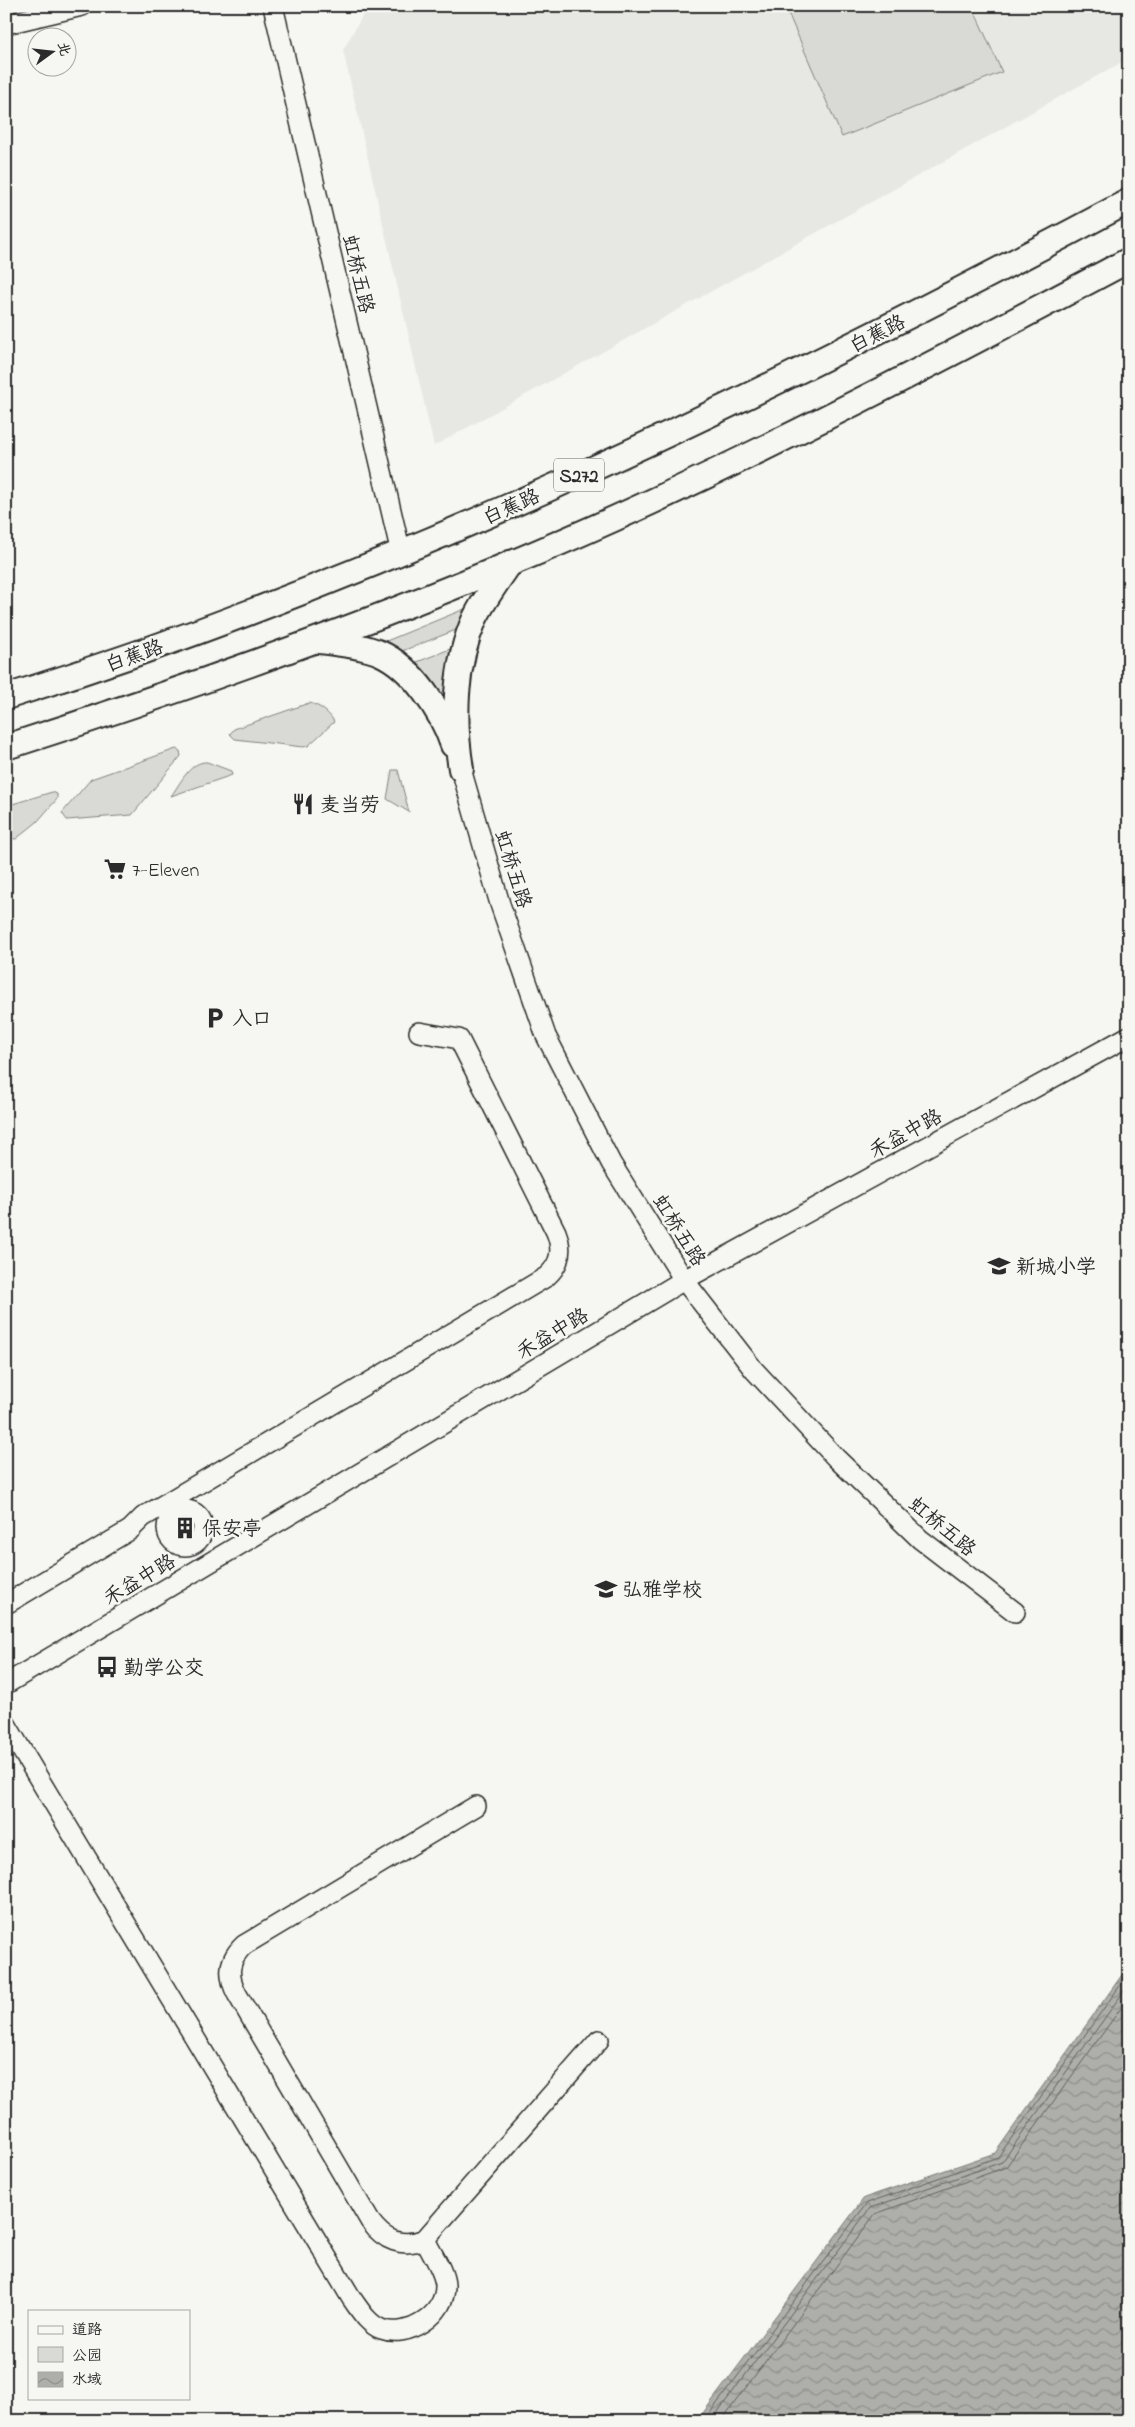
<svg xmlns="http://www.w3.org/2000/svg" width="1135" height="2427" viewBox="0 0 1135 2427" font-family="'Indie Flower','LXGW WenKai TC',sans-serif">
	<defs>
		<pattern id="water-waves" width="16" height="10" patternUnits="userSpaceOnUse" patternTransform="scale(1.25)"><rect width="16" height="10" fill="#aeaeab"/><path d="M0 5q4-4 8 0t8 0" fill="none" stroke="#8e8e8b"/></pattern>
	</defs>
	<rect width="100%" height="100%" fill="#f6f6f2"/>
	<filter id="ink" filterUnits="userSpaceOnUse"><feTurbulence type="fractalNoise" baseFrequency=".02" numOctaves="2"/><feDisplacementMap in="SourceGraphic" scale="10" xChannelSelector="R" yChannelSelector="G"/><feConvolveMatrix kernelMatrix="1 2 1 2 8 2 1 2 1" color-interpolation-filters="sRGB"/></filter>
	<g filter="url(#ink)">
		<!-- built -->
		<path fill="#e7e7e3" d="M 368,6 L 1129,6 L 1129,58 L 434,446 L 343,50 Z"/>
		<!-- green -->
		<g fill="#d9d9d5" stroke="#828280">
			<path d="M 785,6 L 972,6 L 1002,72 L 842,137 Z"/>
			<path d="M 467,608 L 456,630 L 397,653 L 379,644 Z"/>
			<path d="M 450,649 L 445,692 L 435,696 L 412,664 Z"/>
			<path d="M 309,703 C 318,704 331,714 334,722 L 308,746 L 303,747 L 235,739 L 230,734 L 234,729 Z"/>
			<path d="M 176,749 L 180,751 L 181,756 L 132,815 L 67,820 L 62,813 L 91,779 Z"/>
			<path d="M 207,762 L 231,771 L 232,775 L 171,796 C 180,784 190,761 207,762 Z"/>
			<path d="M 392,770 L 398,770 L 409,812 L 387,799 Z"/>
			<path d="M 52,792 L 57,794 L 57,799 L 37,822 L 16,839 L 6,838 L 6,806 Z"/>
		</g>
		<!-- water -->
		<path fill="url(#water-waves)" stroke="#7a7a78" d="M 1129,1965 L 1129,2421 L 697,2421 L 864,2198 L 995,2153 Z"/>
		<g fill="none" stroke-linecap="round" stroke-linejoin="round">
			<!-- shore -->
			<g stroke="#5f5f5e" stroke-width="1">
				<path d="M 704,2421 L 867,2203 L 998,2157 L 1129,1973"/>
				<path d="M 711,2421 L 870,2208 L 1002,2162 L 1129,1984"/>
				<path d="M 721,2421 L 875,2214 L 1006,2167 L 1129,1997"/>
			</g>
			<!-- minor casing -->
			<g stroke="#2b2b2b" stroke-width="22">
				<g id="minor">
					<path d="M 273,6 L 401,553"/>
					<path d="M 6,24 L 82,6"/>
					<path d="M 461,769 L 500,904 L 546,1036 L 611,1163 L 684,1280 L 754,1370 L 836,1458 L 920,1539 L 1015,1612"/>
					<circle cx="185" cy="1528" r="18"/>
					<path d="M 6,1604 L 130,1530 L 143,1517 L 546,1277 C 561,1264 563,1250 556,1232 L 459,1039 L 419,1032"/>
					<path d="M 6,1684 L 684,1280 L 1129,1036"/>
					<path d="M 6,1724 L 352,2299 C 360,2310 368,2324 381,2329 C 408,2339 446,2315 445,2285 C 444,2270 431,2253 425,2239"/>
					<path d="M 476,1806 L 244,1945 C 228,1960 227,1975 237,1994 L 370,2221 C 384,2241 402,2248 425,2239 L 599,2040"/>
				</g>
			</g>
			<!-- major casing -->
			<g stroke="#2b2b2b" stroke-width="28">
				<g id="major">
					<path d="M 319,641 C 339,644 361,645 380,653 C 412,667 442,712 453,745"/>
					<path d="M 6,697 C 397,574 768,394 1129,201"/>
					<path d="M 6,747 C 224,677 443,598 651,502 C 813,427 971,344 1129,260"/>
					<path d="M 461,769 C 453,720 454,664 475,618 C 485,598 498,581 510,563"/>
				</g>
			</g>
			<!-- minor -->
			<use href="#minor" stroke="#f6f6f2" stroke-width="19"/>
			<!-- major -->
			<use href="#major" stroke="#f6f6f2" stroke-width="24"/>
		</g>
	</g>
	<!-- icons -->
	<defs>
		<g id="restaurant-bare" transform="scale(1.725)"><path d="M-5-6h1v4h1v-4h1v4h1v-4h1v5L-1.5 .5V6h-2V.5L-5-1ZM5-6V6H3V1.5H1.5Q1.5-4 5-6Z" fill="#2b2b2b" stroke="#f6f6f2" stroke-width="2.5" paint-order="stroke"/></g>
		<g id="supermarket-bare" transform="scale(1.725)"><path d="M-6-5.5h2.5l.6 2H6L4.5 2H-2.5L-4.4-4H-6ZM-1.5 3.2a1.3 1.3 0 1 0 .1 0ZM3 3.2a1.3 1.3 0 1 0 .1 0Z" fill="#2b2b2b" stroke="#f6f6f2" stroke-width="2.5" paint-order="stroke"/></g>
		<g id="parking-bare" transform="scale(1.725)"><path d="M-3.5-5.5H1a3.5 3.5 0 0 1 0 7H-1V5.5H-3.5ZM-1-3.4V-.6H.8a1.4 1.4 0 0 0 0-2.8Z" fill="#2b2b2b" stroke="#f6f6f2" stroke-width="2.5" paint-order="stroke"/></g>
		<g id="school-bare" transform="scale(1.725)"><path d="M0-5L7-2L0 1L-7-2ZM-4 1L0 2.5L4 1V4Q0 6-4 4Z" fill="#2b2b2b" stroke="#f6f6f2" stroke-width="2.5" paint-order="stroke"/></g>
		<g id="building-bare" transform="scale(1.725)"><path d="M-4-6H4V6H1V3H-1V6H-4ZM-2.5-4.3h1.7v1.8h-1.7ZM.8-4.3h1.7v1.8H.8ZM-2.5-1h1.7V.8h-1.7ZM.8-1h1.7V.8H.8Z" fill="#2b2b2b" stroke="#f6f6f2" stroke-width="2.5" paint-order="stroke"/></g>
		<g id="bus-bare" transform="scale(1.725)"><path d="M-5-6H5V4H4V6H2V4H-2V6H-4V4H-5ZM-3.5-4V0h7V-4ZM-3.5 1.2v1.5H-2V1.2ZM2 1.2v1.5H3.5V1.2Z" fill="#2b2b2b" stroke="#f6f6f2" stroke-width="2.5" paint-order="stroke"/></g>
	</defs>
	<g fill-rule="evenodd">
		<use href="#restaurant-bare" x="303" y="804"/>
		<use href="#supermarket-bare" x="115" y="869"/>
		<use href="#parking-bare" x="215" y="1018"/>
		<use href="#school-bare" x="999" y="1266"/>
		<use href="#building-bare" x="185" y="1528"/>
		<use href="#school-bare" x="606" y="1589"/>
		<use href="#bus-bare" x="107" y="1667"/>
	</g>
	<g text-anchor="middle" stroke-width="5" stroke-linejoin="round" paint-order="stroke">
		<!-- shield labels -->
		<rect fill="#f6f6f2" stroke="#686867" stroke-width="1" x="554" y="458.5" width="50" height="33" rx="4"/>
		<g font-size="19" font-weight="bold" fill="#2b2b2b">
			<text x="579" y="482">S272</text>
		</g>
		<!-- street labels -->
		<g font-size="20" fill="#2b2b2b" stroke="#f6f6f2">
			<text transform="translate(359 274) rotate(77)" y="7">虹桥五路</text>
			<text transform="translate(877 333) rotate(-27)" y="7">白蕉路</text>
			<text transform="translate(511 506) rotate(-24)" y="7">白蕉路</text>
			<text transform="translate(134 655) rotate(-20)" y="7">白蕉路</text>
			<text transform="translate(514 869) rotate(73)" y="7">虹桥五路</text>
			<text transform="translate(905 1133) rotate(-29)" y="7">禾益中路</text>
			<text transform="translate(680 1230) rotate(58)" y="7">虹桥五路</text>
			<text transform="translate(552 1333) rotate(-31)" y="7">禾益中路</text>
			<text transform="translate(943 1526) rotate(40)" y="7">虹桥五路</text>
			<text transform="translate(139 1579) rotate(-31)" y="7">禾益中路</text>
		</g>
		<!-- poi labels -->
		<g font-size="20" fill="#2b2b2b" stroke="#f6f6f2" text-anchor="start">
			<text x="320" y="811">麦当劳</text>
			<text x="132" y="876">7-Eleven</text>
			<text x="232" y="1025">入口</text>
			<text x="1016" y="1273">新城小学</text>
			<text x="202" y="1535">保安亭</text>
			<text x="622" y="1596">弘雅学校</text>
			<text x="124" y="1674">勤学公交</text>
		</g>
	</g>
	<!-- margin -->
	<rect width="1135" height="2427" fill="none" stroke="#f6f6f2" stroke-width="25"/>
	<rect x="12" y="12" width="1110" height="2402" fill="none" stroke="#2b2b2b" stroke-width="2" filter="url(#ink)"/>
	<!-- legend -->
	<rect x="28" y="2310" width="162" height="90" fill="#f6f6f2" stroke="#a5a5a2"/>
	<rect x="38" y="2326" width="25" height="8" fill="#f6f6f2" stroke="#a5a5a2"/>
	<text x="72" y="2334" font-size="15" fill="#2b2b2b">道路</text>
	<rect x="38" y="2347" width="25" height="15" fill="#d9d9d5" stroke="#a5a5a2"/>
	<text x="72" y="2360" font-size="15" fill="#2b2b2b">公园</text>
	<rect x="38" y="2372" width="25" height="15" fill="url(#water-waves)" stroke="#a5a5a2"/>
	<text x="72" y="2384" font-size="15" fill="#2b2b2b">水域</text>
	<!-- north arrow -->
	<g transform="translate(52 52) rotate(75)"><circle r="24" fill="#f6f6f2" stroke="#a5a5a2"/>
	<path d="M0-4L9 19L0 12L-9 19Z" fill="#2b2b2b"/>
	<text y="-8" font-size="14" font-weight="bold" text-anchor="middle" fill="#2b2b2b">北</text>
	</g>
</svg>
